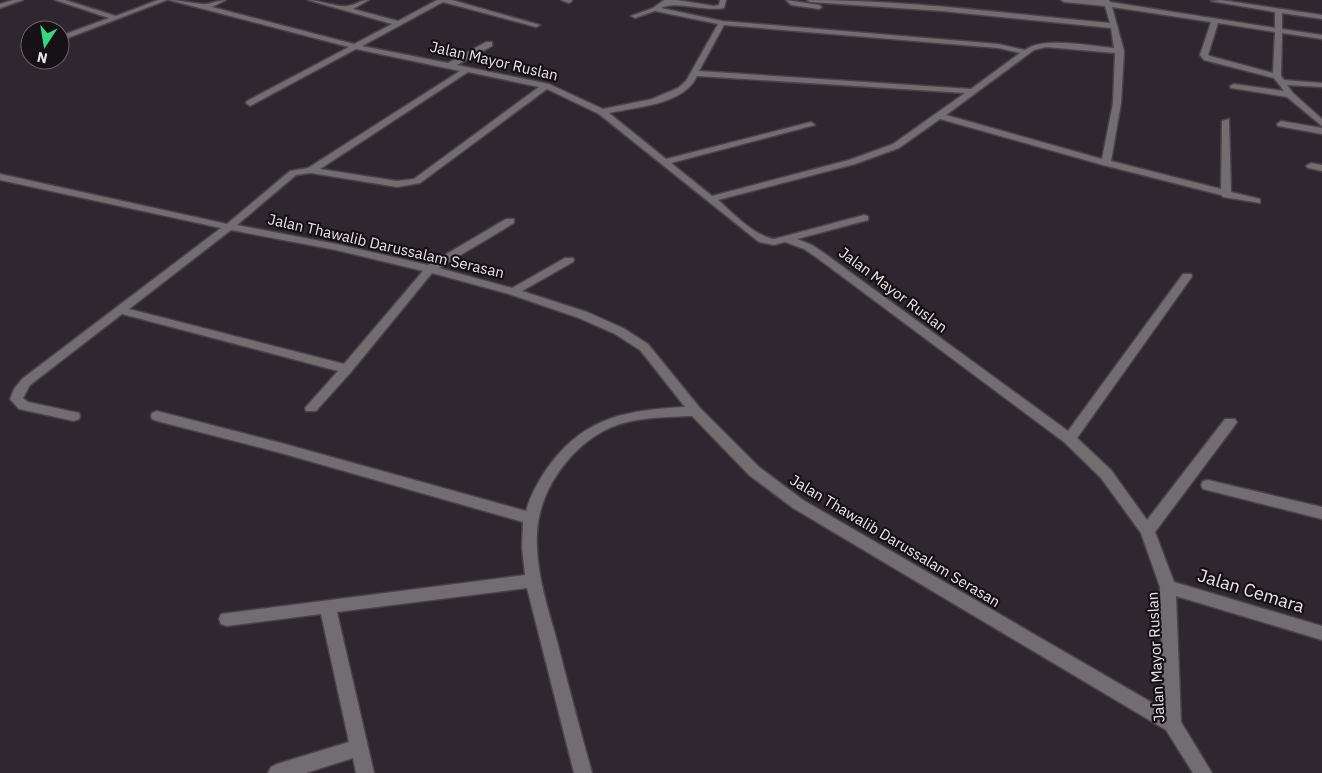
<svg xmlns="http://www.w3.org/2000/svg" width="1322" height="773" viewBox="0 0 1322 773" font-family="'IBM Plex Sans',sans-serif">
	<rect width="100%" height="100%" fill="#2f272f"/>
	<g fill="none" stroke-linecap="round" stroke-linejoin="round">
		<!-- minor casing -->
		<g stroke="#494249" stroke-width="3">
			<g id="minor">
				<path d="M 13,0 L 23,0 L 0,8 L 0,4 Z"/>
				<path d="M 55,0 L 65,0 L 116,16 L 158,0 L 167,0 L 60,41 L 60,36 L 109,18 Z"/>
				<path d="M 169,0 C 180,0 190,3 202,4 C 210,5 218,0 226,0 L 212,7 L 354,44 L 392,24 L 308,0 C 318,0 340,8 347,6 C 355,5 360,0 369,0 L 353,9 L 398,21 L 437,0 L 452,0 L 540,25 L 536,27 L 443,2 L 362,46 L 448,63 L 486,42 L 492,42 L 492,46 L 457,65 L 549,84 L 603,109 L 652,99 L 678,88 L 686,81 L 718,24 L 655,11 L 635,18 L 631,16 L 653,8 L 664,0 L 677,0 L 714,6 L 719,5 L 720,0 L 726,0 L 724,8 C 705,12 675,0 661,8 L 722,21 L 998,44 L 1025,50 C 1043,36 1091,46 1114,48 L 1111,28 L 942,11 L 810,2 L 807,0 C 908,0 1010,14 1110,23 L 1105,6 L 1064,2 L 1061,0 L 1109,0 L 1110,2 L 1275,28 L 1275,12 L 1211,1 L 1221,0 L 1322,15 L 1322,19 L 1282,13 L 1282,29 L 1322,35 L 1322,39 L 1282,33 L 1281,76 L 1284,80 L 1322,83 L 1322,87 L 1287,85 L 1293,93 L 1322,119 L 1322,126 L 1287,97 L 1231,88 L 1230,86 L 1234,84 L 1284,91 L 1274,78 L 1204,60 L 1200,55 L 1211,22 L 1112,7 L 1124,51 L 1121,103 L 1111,161 L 1221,189 L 1222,121 L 1229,119 L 1231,192 L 1260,199 L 1260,203 L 1223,197 L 1221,195 L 1103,165 L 940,119 L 899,148 L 855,164 L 718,200 C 734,214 753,235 774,239 L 864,215 L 868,216 L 868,220 L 797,239 L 812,245 L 824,253 L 1068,431 L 1183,274 L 1191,274 L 1192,276 L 1191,278 L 1077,438 L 1111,470 L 1147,520 L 1225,419 L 1235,419 L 1237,422 L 1235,425 L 1155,532 L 1174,582 L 1322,626 L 1322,640 L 1176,596 L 1181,722 L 1212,773 L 1193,773 L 1166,730 L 793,508 L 749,475 L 692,416 C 668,417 643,417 620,424 C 576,438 539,487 537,533 C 535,570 547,605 557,641 C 568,685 580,729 592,773 L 574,773 L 527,588 L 337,612 L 374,773 L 356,773 L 353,758 L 306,773 L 268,773 L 271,767 L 277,764 L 349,742 L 321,614 L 227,626 L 221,624 L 219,619 L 221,614 L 525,575 L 522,547 L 523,522 L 281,453 L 157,421 L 152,419 L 151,416 L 152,413 L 157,411 L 281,443 L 526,511 C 531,493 540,478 551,463 C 587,416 629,410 685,407 L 640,350 L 615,334 L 579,318 L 509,294 L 432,273 L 351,372 L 316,411 L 306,411 L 305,408 L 338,371 L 122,314 L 30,385 L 23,398 L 28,402 L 79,413 L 80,416 L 79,419 L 74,421 L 19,409 L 10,399 L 14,389 L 22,379 L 221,228 L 0,180 L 0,174 L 227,224 L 290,171 L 308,168 L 460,71 L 356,49 L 250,106 L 246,103 L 247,101 L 349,47 ZM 1218,23 L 1275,32 L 1273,73 L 1210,56 L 1208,55 ZM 724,25 L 998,48 L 1020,53 L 971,89 L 699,71 ZM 1046,47 L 1115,53 L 1113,103 L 1102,159 L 946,115 L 1034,50 ZM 468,72 L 539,87 L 414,179 L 397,181 L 320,169 ZM 697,76 L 965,93 L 893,144 L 849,160 L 712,196 L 671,163 L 815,125 L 811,122 L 666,159 L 609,113 C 636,107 684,105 697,76 ZM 547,89 L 599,114 L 759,242 L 774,245 L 785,242 L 804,249 L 816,257 L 1064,442 L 1101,478 L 1141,533 L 1160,587 L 1163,709 L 803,500 L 759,467 L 700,408 L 648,344 L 623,328 L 587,312 L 522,291 L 573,262 L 574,260 L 573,258 L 565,258 L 512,288 L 439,268 L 514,223 L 514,219 L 506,219 L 428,265 L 336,244 L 237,225 L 296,175 L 311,173 L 397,187 L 420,183 ZM 231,230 L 336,250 L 423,271 L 344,364 L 129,309 Z"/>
				<path d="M 561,0 L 572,0 L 572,1 L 569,3 Z"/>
				<path d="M 786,0 L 819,5 L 822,7 L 819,9 L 791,5 Z"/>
				<path d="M 1281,121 L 1322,128 L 1322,134 L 1278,126 L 1277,124 Z"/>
				<path d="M 1311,163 L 1322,165 L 1322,171 L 1308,168 L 1306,166 Z"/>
				<path d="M 1208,480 L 1322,507 L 1322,519 L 1203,489 L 1201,485 L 1203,481 Z"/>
			</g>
		</g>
		<!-- minor -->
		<use href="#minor" fill="#716d71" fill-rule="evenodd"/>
	</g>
	<g text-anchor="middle" stroke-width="4.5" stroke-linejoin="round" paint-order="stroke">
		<!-- street labels -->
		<g font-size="15" fill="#ebe5ea" stroke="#151115">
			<text transform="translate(494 61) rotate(13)" y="5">Jalan Mayor Ruslan</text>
			<text transform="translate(386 246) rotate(13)" y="5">Jalan Thawalib Darussalam Serasan</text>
			<text transform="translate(893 290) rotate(37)" y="5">Jalan Mayor Ruslan</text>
			<text transform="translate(895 541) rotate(31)" y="5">Jalan Thawalib Darussalam Serasan</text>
			<text transform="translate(1156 657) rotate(-93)" y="5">Jalan Mayor Ruslan</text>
		</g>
		<!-- near-street labels -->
		<g font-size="18" fill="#ebe5ea" stroke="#151115">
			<text transform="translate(1251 591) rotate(17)" y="6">Jalan Cemara</text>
		</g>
	</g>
	<!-- north arrow -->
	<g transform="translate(45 45) rotate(192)"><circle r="24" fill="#151115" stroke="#6b666a"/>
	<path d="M0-4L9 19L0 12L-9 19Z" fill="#33d881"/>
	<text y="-8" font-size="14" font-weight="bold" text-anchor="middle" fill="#ebe5ea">N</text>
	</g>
</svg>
